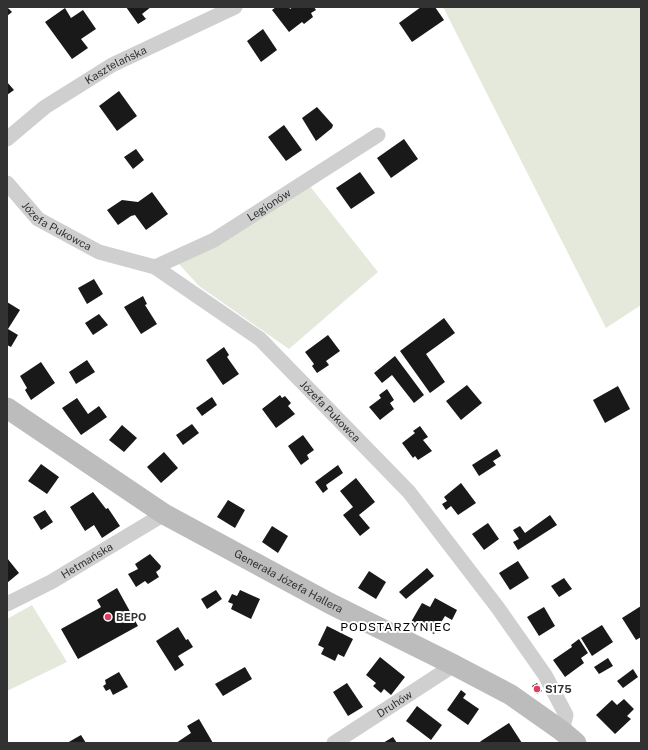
<svg xmlns="http://www.w3.org/2000/svg" width="648" height="750" viewBox="0 0 648 750" font-family="'Public Sans',sans-serif">
	<rect width="100%" height="100%" fill="#fff"/>
	<!-- green -->
	<g fill="#e4e9dc">
		<path d="M 443,7 L 641,7 L 641,305 L 606,328 Z"/>
		<path d="M 309,185 L 378,272 L 289,349 L 199,286 L 179,264 Z"/>
		<path d="M 32,605 L 67,662 L 7,691 L 7,619 Z"/>
	</g>
	<!-- building -->
	<g fill="#191919">
		<path d="M 7,7 L 12,12 L 7,16 Z"/>
		<path d="M 126,7 L 151,7 L 142,14 L 146,19 L 138,24 Z"/>
		<path d="M 276,7 L 289,7 L 290,9 L 293,7 L 314,7 L 316,10 L 311,13 L 313,17 L 304,24 L 302,22 L 289,32 L 272,10 Z"/>
		<path d="M 421,7 L 435,7 L 444,20 L 412,42 L 399,23 Z"/>
		<path d="M 65,8 L 71,18 L 83,10 L 96,29 L 81,39 L 88,48 L 72,59 L 45,22 Z"/>
		<path d="M 263,29 L 277,50 L 261,62 L 247,41 Z"/>
		<path d="M 7,82 L 14,90 L 7,95 Z"/>
		<path d="M 119,91 L 137,116 L 117,131 L 99,106 Z"/>
		<path d="M 317,107 L 333,125 L 332,128 L 316,141 L 302,118 Z"/>
		<path d="M 284,125 L 302,150 L 286,161 L 268,137 Z"/>
		<path d="M 404,139 L 418,159 L 391,178 L 377,158 Z"/>
		<path d="M 136,149 L 144,160 L 133,169 L 124,157 Z"/>
		<path d="M 360,172 L 375,193 L 351,209 L 336,188 Z"/>
		<path d="M 152,192 L 168,214 L 146,230 L 135,215 L 131,216 L 118,225 L 107,210 L 122,200 L 138,202 Z"/>
		<path d="M 94,279 L 103,294 L 87,304 L 78,288 Z"/>
		<path d="M 143,296 L 147,304 L 145,305 L 157,324 L 141,334 L 124,307 Z"/>
		<path d="M 7,302 L 20,310 L 8,329 L 18,335 L 11,347 L 7,345 Z"/>
		<path d="M 99,314 L 108,325 L 93,335 L 85,323 Z"/>
		<path d="M 444,318 L 455,333 L 426,354 L 445,382 L 430,393 L 400,351 Z"/>
		<path d="M 328,335 L 340,351 L 326,361 L 329,365 L 317,373 L 312,366 L 314,364 L 305,352 Z"/>
		<path d="M 224,347 L 229,355 L 227,357 L 239,374 L 223,385 L 206,360 Z"/>
		<path d="M 395,356 L 424,395 L 414,403 L 392,375 L 382,383 L 374,373 Z"/>
		<path d="M 87,360 L 95,372 L 76,384 L 69,372 Z"/>
		<path d="M 41,362 L 55,383 L 31,400 L 25,390 L 27,388 L 20,376 Z"/>
		<path d="M 467,385 L 482,403 L 461,420 L 446,401 Z"/>
		<path d="M 618,386 L 630,409 L 605,423 L 593,400 Z"/>
		<path d="M 387,389 L 394,400 L 390,403 L 394,409 L 380,420 L 369,407 L 381,398 L 379,395 Z"/>
		<path d="M 280,395 L 282,398 L 285,396 L 291,403 L 288,406 L 295,414 L 276,428 L 262,409 Z"/>
		<path d="M 212,397 L 217,405 L 202,416 L 196,408 Z"/>
		<path d="M 77,398 L 88,414 L 99,406 L 107,417 L 81,435 L 62,408 Z"/>
		<path d="M 192,424 L 199,433 L 183,445 L 176,435 Z"/>
		<path d="M 122,425 L 137,438 L 124,452 L 109,440 Z"/>
		<path d="M 420,426 L 428,437 L 423,440 L 432,451 L 418,460 L 415,456 L 413,458 L 402,443 L 415,433 L 413,431 Z"/>
		<path d="M 303,435 L 314,450 L 307,455 L 309,459 L 301,465 L 288,446 Z"/>
		<path d="M 497,449 L 501,456 L 493,461 L 496,465 L 479,476 L 472,465 Z"/>
		<path d="M 164,452 L 178,468 L 161,483 L 147,467 Z"/>
		<path d="M 41,464 L 59,477 L 47,494 L 28,481 Z"/>
		<path d="M 338,465 L 343,473 L 326,485 L 328,489 L 323,493 L 315,482 Z"/>
		<path d="M 356,478 L 375,502 L 359,515 L 370,528 L 360,536 L 343,515 L 353,507 L 340,491 Z"/>
		<path d="M 461,483 L 476,503 L 458,515 L 451,506 L 446,510 L 442,504 L 447,501 L 444,497 Z"/>
		<path d="M 93,492 L 106,509 L 108,508 L 120,526 L 102,538 L 94,525 L 85,531 L 70,507 Z"/>
		<path d="M 228,500 L 245,510 L 235,528 L 217,517 Z"/>
		<path d="M 45,510 L 53,522 L 41,530 L 33,517 Z"/>
		<path d="M 550,515 L 557,525 L 518,550 L 513,542 L 519,539 L 513,530 L 520,526 L 525,533 Z"/>
		<path d="M 488,523 L 499,539 L 484,550 L 472,534 Z"/>
		<path d="M 272,526 L 288,536 L 278,553 L 262,542 Z"/>
		<path d="M 150,554 L 161,566 L 160,569 L 156,572 L 159,577 L 148,584 L 145,581 L 136,587 L 128,574 L 138,569 L 135,564 Z"/>
		<path d="M 7,558 L 19,573 L 7,583 Z"/>
		<path d="M 518,561 L 529,578 L 510,590 L 499,573 Z"/>
		<path d="M 427,568 L 434,576 L 406,599 L 399,592 Z"/>
		<path d="M 369,571 L 386,582 L 376,599 L 358,588 Z"/>
		<path d="M 564,578 L 572,589 L 559,597 L 551,586 Z"/>
		<path d="M 117,588 L 138,626 L 78,659 L 61,629 L 101,607 L 97,600 Z"/>
		<path d="M 216,590 L 222,599 L 207,609 L 201,599 Z"/>
		<path d="M 240,590 L 260,599 L 251,619 L 231,609 L 233,604 L 228,602 L 232,594 L 237,596 Z"/>
		<path d="M 435,598 L 457,610 L 452,620 L 445,616 L 434,634 L 411,622 L 422,603 L 430,607 Z"/>
		<path d="M 641,606 L 641,637 L 636,640 L 622,618 Z"/>
		<path d="M 544,607 L 555,626 L 539,636 L 527,617 Z"/>
		<path d="M 602,625 L 613,642 L 592,656 L 581,638 Z"/>
		<path d="M 327,626 L 353,639 L 344,657 L 338,654 L 335,661 L 321,654 L 324,648 L 318,645 Z"/>
		<path d="M 178,627 L 186,640 L 188,639 L 193,647 L 178,656 L 184,665 L 175,671 L 156,641 Z"/>
		<path d="M 579,639 L 588,653 L 581,658 L 584,663 L 565,677 L 553,660 L 572,647 L 571,645 Z"/>
		<path d="M 380,657 L 405,677 L 391,695 L 384,689 L 381,693 L 373,686 L 376,683 L 366,675 Z"/>
		<path d="M 608,658 L 613,666 L 599,674 L 594,667 Z"/>
		<path d="M 245,667 L 252,679 L 223,696 L 215,684 Z"/>
		<path d="M 633,669 L 638,677 L 623,688 L 617,681 Z"/>
		<path d="M 119,672 L 128,687 L 113,695 L 110,689 L 106,691 L 103,686 L 106,684 L 105,680 Z"/>
		<path d="M 347,683 L 363,707 L 348,716 L 333,692 Z"/>
		<path d="M 537,683 L 542,691 L 537,694 L 532,686 Z"/>
		<path d="M 461,690 L 466,694 L 463,698 L 479,709 L 468,725 L 447,710 Z"/>
		<path d="M 624,699 L 634,709 L 627,716 L 631,719 L 615,734 L 596,715 L 612,700 L 617,705 Z"/>
		<path d="M 417,706 L 442,725 L 431,740 L 406,721 Z"/>
		<path d="M 199,719 L 213,743 L 176,743 L 191,733 L 187,726 Z"/>
		<path d="M 509,723 L 522,743 L 479,743 L 481,741 Z"/>
		<path d="M 81,735 L 86,743 L 67,743 Z"/>
		<path d="M 393,737 L 397,743 L 383,743 Z"/>
	</g>
	<g fill="none" stroke-linecap="round" stroke-linejoin="round">
		<!-- street -->
		<g stroke="#cfcfcf" stroke-width="15">
			<path id="s1" d="M 7,139 L 45,107 L 112,65 L 235,7"/>
			<path id="s2" d="M 7,183 L 38,219 L 99,252 L 155,267 L 260,339 L 409,492 L 498,608 L 545,675 L 566,715 L 562,731"/>
			<path id="s3" d="M 155,267 L 214,240 L 378,135"/>
			<path id="s4" d="M 7,604 L 51,582 L 164,514"/>
			<path id="s5" d="M 334,743 L 454,665"/>
		</g>
		<!-- secondary -->
		<path stroke="#bcbcbc" stroke-width="21" id="s6" d="M 7,408 L 164,514 L 329,603 L 454,665 L 511,695 L 562,731 L 576,743"/>
	</g>
	<!-- markers -->
	<g fill="#e03d5e" stroke="#fff" stroke-width="1.5">
		<circle cx="108" cy="617" r="4"/>
		<circle cx="537" cy="689" r="4"/>
	</g>
	<g text-anchor="middle" stroke-width="4" stroke-linejoin="round" paint-order="stroke">
		<!-- street labels -->
		<g font-size="11" fill="#323232" stroke="#fff">
			<text dy="4" stroke="none"><textPath href="#s1" startOffset="132">Kasztelańska</textPath></text>
			<text dy="4" stroke="none"><textPath href="#s3" startOffset="130">Legionów</textPath></text>
			<text dy="4" stroke="none"><textPath href="#s2" startOffset="67">Józefa Pukowca</textPath></text>
			<text dy="4" stroke="none"><textPath href="#s2" startOffset="403">Józefa Pukowca</textPath></text>
			<text dy="4" stroke="none"><textPath href="#s4" startOffset="91">Hetmańska</textPath></text>
			<text dy="4" stroke="none"><textPath href="#s6" startOffset="331">Generała Józefa Hallera</textPath></text>
			<text dy="4" stroke="none"><textPath href="#s5" startOffset="72">Druhów</textPath></text>
		</g>
		<!-- poi labels -->
		<g font-size="11" font-weight="bold" fill="#323232" stroke="#fff" text-anchor="start">
			<text x="116" y="621">BEPO</text>
			<text x="545" y="693">S175</text>
		</g>
		<!-- neighbourhood labels -->
		<g font-size="12" letter-spacing="1" fill="#000" stroke="#fff">
			<text x="396" y="631">PODSTARZYNIEC</text>
		</g>
	</g>
	<!-- border -->
	<rect width="648" height="750" fill="none" stroke="#323232" stroke-width="16"/>
</svg>
